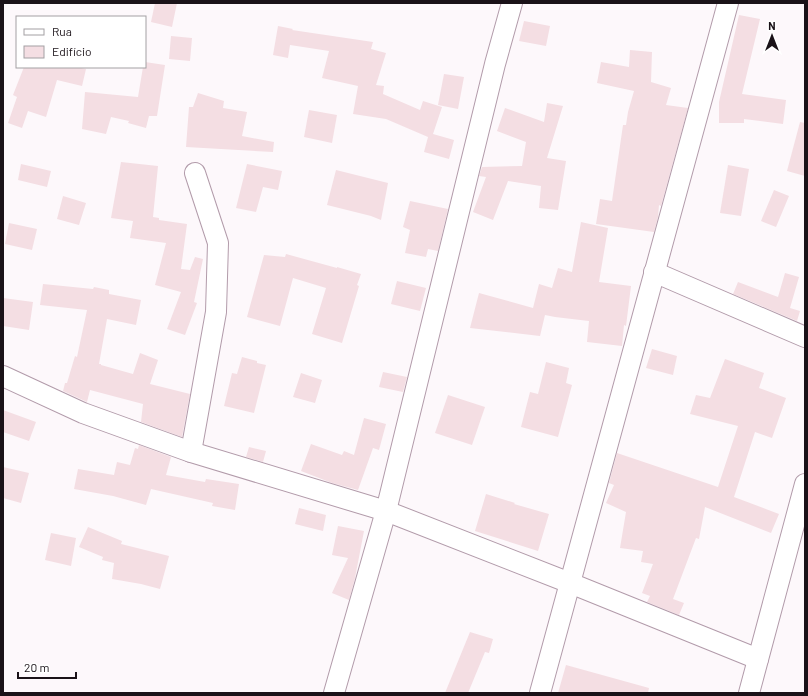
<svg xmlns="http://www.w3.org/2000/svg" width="808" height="696" viewBox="0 0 808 696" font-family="Barlow,sans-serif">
	<rect width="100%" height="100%" fill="#fdf8fb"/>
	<!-- building -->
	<g fill="#f4dee3">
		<path d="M 155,3 L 177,3 L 172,27 L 151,22 Z"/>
		<path d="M 739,15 L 760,19 L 742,94 L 786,100 L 783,124 L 744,119 L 744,123 L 719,123 L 719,102 Z"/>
		<path d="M 524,21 L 550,26 L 546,46 L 519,41 Z"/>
		<path d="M 278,26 L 293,29 L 292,30 L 373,42 L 371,49 L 386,53 L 376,85 L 384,86 L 383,94 L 420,110 L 423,101 L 442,107 L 433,134 L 454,140 L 449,159 L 424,152 L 428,137 L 386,119 L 353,114 L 358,86 L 322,78 L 329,51 L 290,45 L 288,58 L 273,55 Z"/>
		<path d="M 171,36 L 192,38 L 190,61 L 169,59 Z"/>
		<path d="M 630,50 L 652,52 L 651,82 L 671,88 L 666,105 L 688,108 L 661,206 L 659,205 L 658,217 L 654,232 L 596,224 L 600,199 L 612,201 L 623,125 L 626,125 L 628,112 L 634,91 L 597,83 L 601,62 L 629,67 Z"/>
		<path d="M 145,62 L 165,65 L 157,116 L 149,116 L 146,128 L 128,123 L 129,121 L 111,117 L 106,134 L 82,129 L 85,92 L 138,97 L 143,67 L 145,67 Z"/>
		<path d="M 24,67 L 76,67 L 86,69 L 82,86 L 57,80 L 46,117 L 28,111 L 22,128 L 8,123 L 17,97 L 13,95 Z"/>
		<path d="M 444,74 L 464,77 L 458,109 L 438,105 Z"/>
		<path d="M 198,93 L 224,101 L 223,108 L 247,112 L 242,136 L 274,142 L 273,152 L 186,147 L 189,107 L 193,107 Z"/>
		<path d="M 547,103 L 563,106 L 547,158 L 566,161 L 558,210 L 539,208 L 541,186 L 508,181 L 493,220 L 473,212 L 486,177 L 479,176 L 482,167 L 522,166 L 526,142 L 497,131 L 505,108 L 544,122 Z"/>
		<path d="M 309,110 L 337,115 L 332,143 L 304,137 Z"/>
		<path d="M 800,122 L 805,123 L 805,176 L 787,171 Z"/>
		<path d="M 121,162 L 158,166 L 153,217 L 159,218 L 159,220 L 187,224 L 181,269 L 190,270 L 195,257 L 203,259 L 194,302 L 197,303 L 185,335 L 167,329 L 181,292 L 155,285 L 166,243 L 130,238 L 133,221 L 111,218 Z"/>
		<path d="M 21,164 L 51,171 L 47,187 L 18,180 Z"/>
		<path d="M 247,164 L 282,171 L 278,190 L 263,187 L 256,212 L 236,208 Z"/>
		<path d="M 728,165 L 749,169 L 741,216 L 720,213 Z"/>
		<path d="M 336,170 L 388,183 L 381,220 L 371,216 L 327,205 Z"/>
		<path d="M 774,190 L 789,196 L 776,227 L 761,221 Z"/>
		<path d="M 63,196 L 86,203 L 79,225 L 57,219 Z"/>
		<path d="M 410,201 L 448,209 L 438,251 L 428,249 L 426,257 L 405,253 L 410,230 L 403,227 Z"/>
		<path d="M 581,222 L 608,228 L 599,282 L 631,286 L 626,326 L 624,325 L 622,346 L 587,342 L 589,321 L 555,317 L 545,315 L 540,336 L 470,328 L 479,293 L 533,308 L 539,284 L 552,288 L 558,268 L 572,272 Z"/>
		<path d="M 9,223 L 37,229 L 32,250 L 5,244 Z"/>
		<path d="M 286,254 L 337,268 L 337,267 L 361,274 L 357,285 L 359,286 L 342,343 L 312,334 L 326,288 L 293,278 L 280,326 L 247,317 L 264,255 L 285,257 Z"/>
		<path d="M 785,273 L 799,277 L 790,308 L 800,311 L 797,321 L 733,294 L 738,282 L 778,297 Z"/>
		<path d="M 397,281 L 426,288 L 420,311 L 391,304 Z"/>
		<path d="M 43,284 L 93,289 L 94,287 L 109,290 L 109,294 L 141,300 L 136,325 L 107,319 L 99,364 L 101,364 L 101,365 L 133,374 L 140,353 L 158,360 L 150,384 L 190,394 L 182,437 L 141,422 L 143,404 L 90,390 L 87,402 L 63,391 L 65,383 L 67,383 L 75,356 L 77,357 L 87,310 L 40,305 Z"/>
		<path d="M 3,298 L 33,302 L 29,330 L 3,326 Z"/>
		<path d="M 652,349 L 677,356 L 673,375 L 646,368 Z"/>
		<path d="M 242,357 L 257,361 L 257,363 L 266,365 L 254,413 L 224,406 L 232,373 L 237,374 Z"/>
		<path d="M 725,359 L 764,373 L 759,388 L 786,398 L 772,438 L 755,432 L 734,497 L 779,514 L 771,533 L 705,507 L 699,539 L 696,538 L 673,599 L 684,603 L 679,615 L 647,602 L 650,596 L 642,593 L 653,564 L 641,562 L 643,551 L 620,548 L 626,512 L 606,503 L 614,485 L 609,483 L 617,453 L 718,487 L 738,426 L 690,414 L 696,395 L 710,398 Z"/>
		<path d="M 546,362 L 569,368 L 566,383 L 572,385 L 558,437 L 521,427 L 530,392 L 538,394 Z"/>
		<path d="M 383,372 L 407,377 L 403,392 L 379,387 Z"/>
		<path d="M 301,373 L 322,380 L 315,403 L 293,397 Z"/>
		<path d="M 448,395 L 485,407 L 472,445 L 435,433 Z"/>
		<path d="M 3,410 L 36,422 L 29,441 L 3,432 Z"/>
		<path d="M 364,418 L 386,424 L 379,450 L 373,448 L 358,490 L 332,483 L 301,471 L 311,444 L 342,455 L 344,451 L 354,455 Z"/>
		<path d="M 139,445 L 171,457 L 166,475 L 205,482 L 206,479 L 239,484 L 235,510 L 212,506 L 213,503 L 151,489 L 146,505 L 113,496 L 74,489 L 78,469 L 114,475 L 117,462 L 130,465 L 135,448 L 138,449 Z"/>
		<path d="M 249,447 L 266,451 L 263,462 L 246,457 Z"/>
		<path d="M 3,467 L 29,473 L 21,503 L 3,498 Z"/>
		<path d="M 486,494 L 515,503 L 514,504 L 549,514 L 538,551 L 475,531 Z"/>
		<path d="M 299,508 L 326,515 L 323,531 L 295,524 Z"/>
		<path d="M 338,526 L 364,531 L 355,578 L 349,600 L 332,593 L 348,558 L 332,555 Z"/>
		<path d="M 88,527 L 122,541 L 121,544 L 169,556 L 160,589 L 141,584 L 112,579 L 114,563 L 102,560 L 103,557 L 79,547 Z"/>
		<path d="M 51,533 L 76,538 L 71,566 L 45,560 Z"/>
		<path d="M 470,632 L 493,639 L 489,653 L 485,652 L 468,693 L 445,693 Z"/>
		<path d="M 566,665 L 649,688 L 648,693 L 558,693 Z"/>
	</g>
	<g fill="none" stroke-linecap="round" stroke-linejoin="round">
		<!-- minor casing -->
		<g stroke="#b29baa" stroke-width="22">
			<g id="minor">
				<path d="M 654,272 L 805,337"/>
				<path d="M 3,376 L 83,413 L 191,452 L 386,511 L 570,583 L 758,659"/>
				<path d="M 191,452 L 216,312 L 218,243 L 195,173"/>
				<path d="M 334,693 L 386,511 L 495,64 L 512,3"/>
				<path d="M 540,693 L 728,3"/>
				<path d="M 749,693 L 805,484"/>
			</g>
		</g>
		<!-- minor -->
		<use href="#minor" stroke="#fff" stroke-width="20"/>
	</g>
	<!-- border -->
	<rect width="808" height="696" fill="none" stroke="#1a1218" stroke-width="8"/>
	<!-- legend -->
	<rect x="16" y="16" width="130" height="52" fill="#ffffff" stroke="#a3a0a3"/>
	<rect x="24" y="29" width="20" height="6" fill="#ffffff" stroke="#a3a0a3"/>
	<text x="52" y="36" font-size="12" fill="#1a1218">Rua</text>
	<rect x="24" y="46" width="20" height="12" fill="#f4dee3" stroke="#a3a0a3"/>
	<text x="52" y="56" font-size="12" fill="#1a1218">Edifício</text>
	<!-- north arrow -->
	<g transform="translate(772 36)" stroke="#ffffff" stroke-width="3" paint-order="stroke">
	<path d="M0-3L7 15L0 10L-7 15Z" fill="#1a1218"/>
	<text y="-6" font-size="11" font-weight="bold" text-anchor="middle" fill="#1a1218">N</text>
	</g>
	<!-- scale -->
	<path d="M18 672v6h58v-6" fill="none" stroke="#1a1218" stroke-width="2"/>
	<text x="24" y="672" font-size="12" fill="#1a1218" stroke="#ffffff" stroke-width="3" paint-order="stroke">20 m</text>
</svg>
